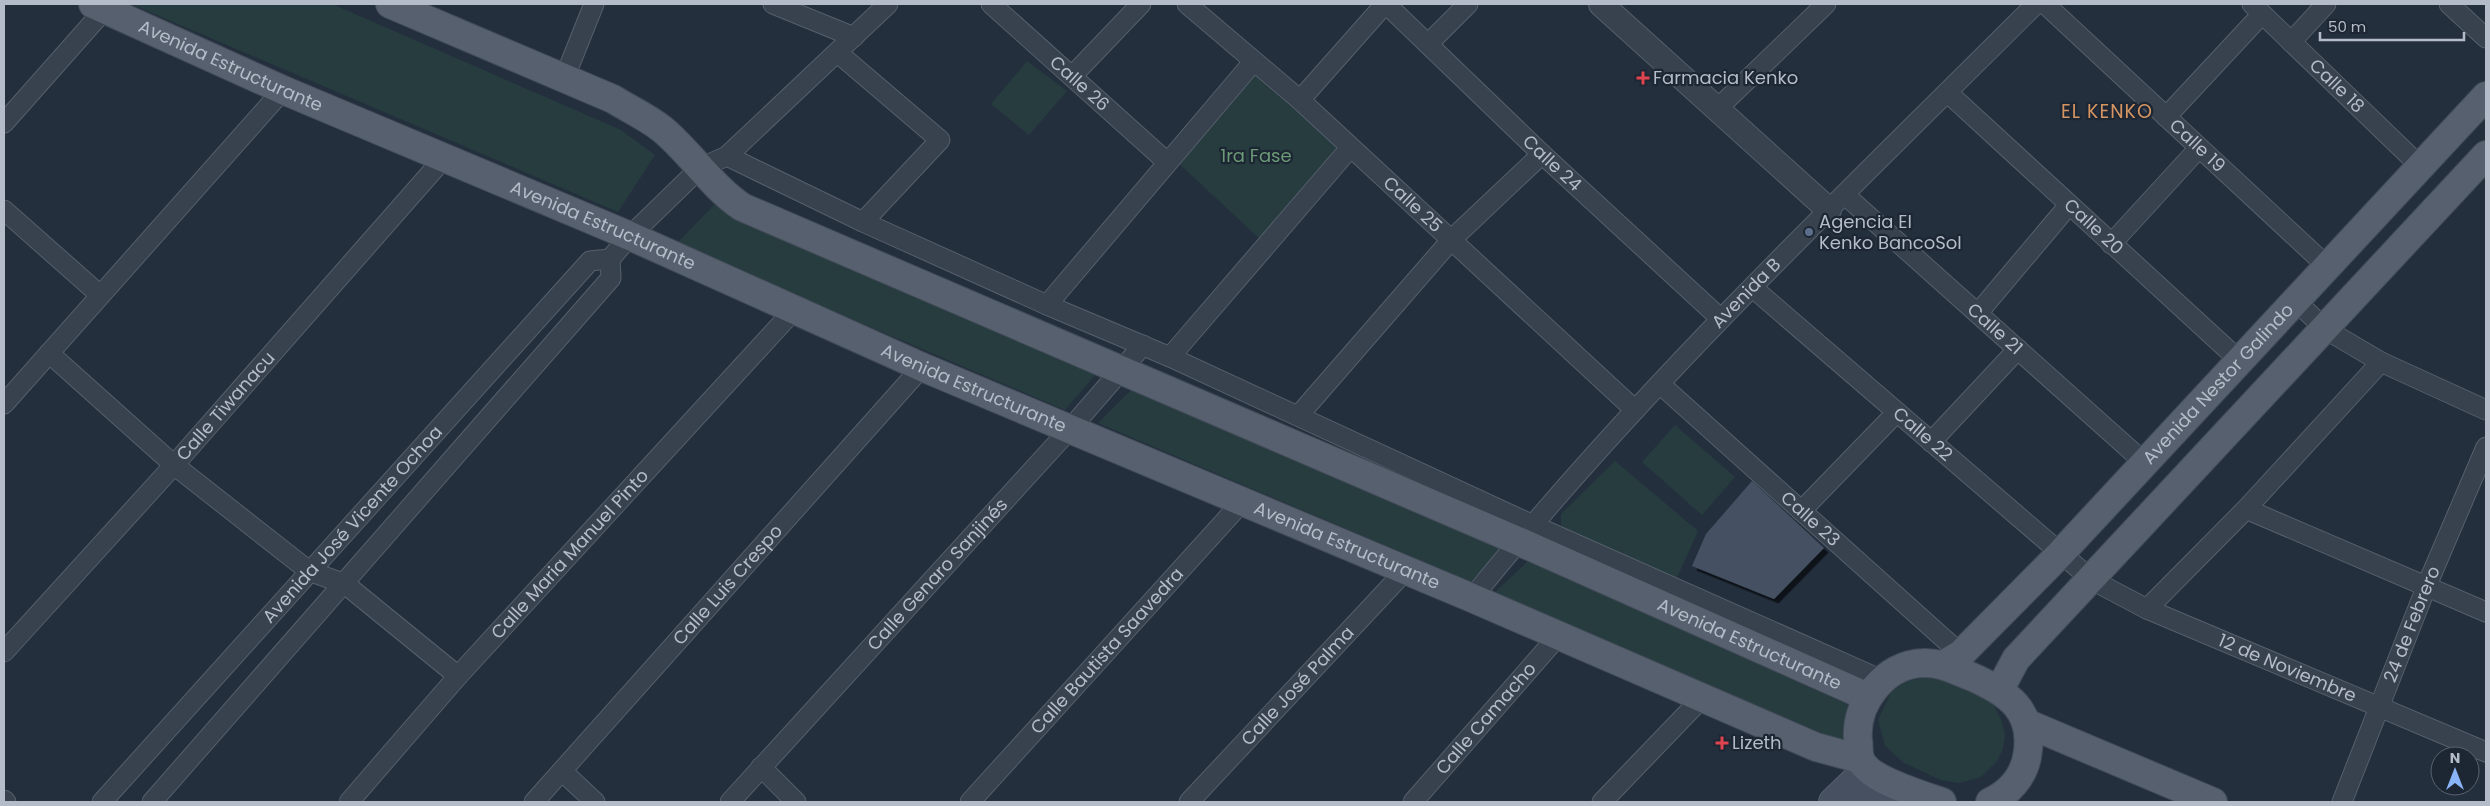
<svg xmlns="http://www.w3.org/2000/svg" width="2490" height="806" viewBox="0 0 2490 806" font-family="Poppins,sans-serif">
	<defs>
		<filter id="shadow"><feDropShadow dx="4.5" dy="4.5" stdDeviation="0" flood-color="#0009"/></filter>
	</defs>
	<rect width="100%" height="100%" fill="#242f3e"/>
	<!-- green -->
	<g fill="#263c3f">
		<path d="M 131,4 L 332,4 L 621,130 L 655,155 L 618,212 Z"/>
		<path d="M 1027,61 L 1067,91 L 1029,135 L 991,104 Z"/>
		<path d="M 1251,72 L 1338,146 L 1262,241 L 1175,160 Z"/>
		<path d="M 715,204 L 1097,373 L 1065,410 L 676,244 Z"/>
		<path d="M 1133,388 L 1501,549 L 1471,582 L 1098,423 Z"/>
		<path d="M 1675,425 L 1735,477 L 1702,515 L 1642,462 Z"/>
		<path d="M 1615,461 L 1698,531 L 1676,580 L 1566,532 L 1561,525 L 1561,514 Z"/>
		<path d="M 1528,561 L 1851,706 L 1850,745 L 1493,594 Z"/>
		<path d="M 1934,676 L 1981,693 L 1995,707 L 2002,722 L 2005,735 L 2003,749 L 1997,761 L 1981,777 L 1959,783 L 1941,780 L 1904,763 L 1885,746 L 1878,720 L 1891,692 L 1907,681 Z"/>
	</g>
	<!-- building -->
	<path fill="#455162" filter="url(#shadow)" d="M 1752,481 L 1824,548 L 1774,599 L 1692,566 L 1706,534 Z"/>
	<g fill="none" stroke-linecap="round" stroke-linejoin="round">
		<!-- minor casing -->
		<g stroke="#565f6c" stroke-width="21">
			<g id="minor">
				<path d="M 773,4 L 854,37"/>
				<path id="s1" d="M 991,4 L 1167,162"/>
				<path id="s2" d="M 1187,4 L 1300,100 L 1635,410"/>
				<path id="s3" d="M 1386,4 L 1542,154 L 1721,319"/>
				<path id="s4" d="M 2045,4 L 2328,267"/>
				<path id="s5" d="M 2252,4 L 2421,167"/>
				<path d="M 2449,4 L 2486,38"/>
				<path d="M 2291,42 L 2326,4"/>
				<path d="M 1429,43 L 1468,4"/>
				<path d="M 838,53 L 940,140 L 863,222"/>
				<path d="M 1073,75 L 1141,4"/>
				<path d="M 564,79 L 594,4"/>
				<path id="s6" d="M 1947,92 L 2240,361"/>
				<path d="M 1300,100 L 1385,4"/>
				<path d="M 1717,109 L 1826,4"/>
				<path d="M 2166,117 L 2262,14"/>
				<path d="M 4,123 L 105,9"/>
				<path d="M 727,156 L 863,222 L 1047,305 L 1170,357 L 1533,525 L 1882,680"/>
				<path id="s7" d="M 1845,195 L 2145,463"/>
				<path d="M 4,210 L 100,295"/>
				<path d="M 2111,244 L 2199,148"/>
				<path id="s8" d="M 1753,288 L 2092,580 L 2147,609 L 2486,752"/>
				<path d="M 2296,301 L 2325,329 L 2381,362 L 2486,410"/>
				<path d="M 1047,305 L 1254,61"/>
				<path d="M 1978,313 L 2069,205"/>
				<path d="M 49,353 L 174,465 L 309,571 L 345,584 L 458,676"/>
				<path d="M 1170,357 L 1350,148"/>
				<path id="s9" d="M 1660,384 L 1961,654"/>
				<path d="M 4,404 L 283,90"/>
				<path d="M 1299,415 L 1452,239 L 1542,154"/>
				<path d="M 1931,442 L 2018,349"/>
				<path d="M 2246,509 L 2486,612"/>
				<path d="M 1801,511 L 1897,412"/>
				<path id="s10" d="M 1472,598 C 1644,385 1843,196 2036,4"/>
				<path d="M 2147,609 L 2246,509 L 2381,362"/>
				<path id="s11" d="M 4,652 L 174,465 L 444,158"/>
				<path d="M 761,767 L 796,802"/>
				<path d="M 563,772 L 595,802"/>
				<path d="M 4,800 L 6,802"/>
				<path id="s12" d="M 102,802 L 590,261 L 610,259"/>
				<path d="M 152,802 L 611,278 L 610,259 L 630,236 L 700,168 L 727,156 L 888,4"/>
				<path id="s13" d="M 349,802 L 458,676 L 795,309"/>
				<path id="s14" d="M 534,802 L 922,367"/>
				<path id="s15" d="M 730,802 L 1070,429 L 1143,345"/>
				<path id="s16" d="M 970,802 L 1243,501"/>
				<path id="s17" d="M 1189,802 L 1406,570"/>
				<path id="s18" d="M 1413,802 L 1559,635"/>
				<path d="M 1602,802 L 1703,697"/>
				<path id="s19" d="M 2342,802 L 2427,585 L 2486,447"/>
			</g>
		</g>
		<!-- tertiary casing -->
		<g stroke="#565f6c" stroke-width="26">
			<path id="tertiary" d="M 1601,4 L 1829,210"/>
		</g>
		<!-- secondary casing -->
		<g stroke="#565f6c" stroke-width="30">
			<g id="secondary">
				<path d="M 1833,802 L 1867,769"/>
				<path d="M 1866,802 L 1895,785"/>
			</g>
		</g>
		<!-- primary casing -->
		<g stroke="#414a57" stroke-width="30">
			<g id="primary">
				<path id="s20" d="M 93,4 L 283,90 L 630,236 L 922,367 L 1472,598 L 1816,747 L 1860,759"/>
				<path id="s21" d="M 390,4 L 613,99 C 629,109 647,117 662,129 C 691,153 711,186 742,207 L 1518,541 L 1868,697"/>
				<path id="s22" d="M 1943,665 L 1961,654 L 2060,554 L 2486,96"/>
				<path d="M 2000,689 L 2016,659 L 2486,155"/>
				<path d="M 2026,723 L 2213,802"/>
				<path d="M 1942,802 C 1922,795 1866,779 1860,758 C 1858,752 1859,745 1858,739 C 1855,703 1885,664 1923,663 C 1940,662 1954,670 1970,676 C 2007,692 2036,710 2027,757 C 2023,777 2009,793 1990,802"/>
			</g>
		</g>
		<!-- minor -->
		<use href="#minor" stroke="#38414e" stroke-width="19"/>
		<!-- tertiary -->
		<use href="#tertiary" stroke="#38414e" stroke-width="24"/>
		<!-- secondary -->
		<use href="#secondary" stroke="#465061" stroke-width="28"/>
		<!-- primary -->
		<use href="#primary" stroke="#56606e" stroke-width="28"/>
	</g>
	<!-- markers -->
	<g fill="#e0444e" stroke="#1d2633" stroke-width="2">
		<path d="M1640.5 70.5h5v5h5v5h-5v5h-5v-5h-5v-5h5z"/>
		<path d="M1719.5 735.5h5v5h5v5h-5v5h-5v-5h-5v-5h5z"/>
	</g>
	<circle fill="#5c6f8a" stroke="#1d2633" stroke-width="2" cx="1809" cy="232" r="5"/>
	<g text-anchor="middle" stroke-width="4.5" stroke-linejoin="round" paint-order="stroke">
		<!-- street labels -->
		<g font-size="18" fill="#b4bcc9" stroke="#1d2633">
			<text dy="6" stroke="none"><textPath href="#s20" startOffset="151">Avenida Estructurante</textPath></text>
			<text dy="6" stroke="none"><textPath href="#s1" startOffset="119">Calle 26</textPath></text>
			<text dy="6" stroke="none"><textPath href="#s5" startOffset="118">Calle 18</textPath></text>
			<text dy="6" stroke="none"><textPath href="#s4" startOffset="208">Calle 19</textPath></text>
			<text dy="6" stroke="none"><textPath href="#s3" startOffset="230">Calle 24</textPath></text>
			<text dy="6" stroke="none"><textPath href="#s2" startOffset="302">Calle 25</textPath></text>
			<text dy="6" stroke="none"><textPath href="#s20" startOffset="556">Avenida Estructurante</textPath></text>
			<text dy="6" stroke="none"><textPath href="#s6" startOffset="199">Calle 20</textPath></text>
			<text dy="6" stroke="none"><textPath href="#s10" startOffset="410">Avenida B</textPath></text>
			<text dy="6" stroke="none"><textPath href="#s7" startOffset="201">Calle 21</textPath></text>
			<text dy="6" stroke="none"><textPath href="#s22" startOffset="394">Avenida Nestor Galindo</textPath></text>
			<text dy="6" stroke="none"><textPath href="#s20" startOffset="961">Avenida Estructurante</textPath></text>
			<text dy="6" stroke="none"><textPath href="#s11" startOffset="331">Calle Tiwanacu</textPath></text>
			<text dy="6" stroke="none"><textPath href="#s8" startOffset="224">Calle 22</textPath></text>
			<text dy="6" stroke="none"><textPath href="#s9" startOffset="202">Calle 23</textPath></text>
			<text dy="6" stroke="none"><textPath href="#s12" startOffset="374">Avenida José Vicente Ochoa</textPath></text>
			<text dy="6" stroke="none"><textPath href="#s20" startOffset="1366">Avenida Estructurante</textPath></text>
			<text dy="6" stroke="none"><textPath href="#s13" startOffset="332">Calle Maria Manuel Pinto</textPath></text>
			<text dy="6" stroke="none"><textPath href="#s15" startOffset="308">Calle Genaro Sanjinés</textPath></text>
			<text dy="6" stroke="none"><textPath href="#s14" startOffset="291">Calle Luis Crespo</textPath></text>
			<text dy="6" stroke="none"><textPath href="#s19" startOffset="191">24 de Febrero</textPath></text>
			<text dy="6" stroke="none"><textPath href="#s21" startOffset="1510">Avenida Estructurante</textPath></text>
			<text dy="6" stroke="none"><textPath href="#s16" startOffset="204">Calle Bautista Saavedra</textPath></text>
			<text dy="6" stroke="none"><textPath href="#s8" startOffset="662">12 de Noviembre</textPath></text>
			<text dy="6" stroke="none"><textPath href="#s17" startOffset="159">Calle José Palma</textPath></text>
			<text dy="6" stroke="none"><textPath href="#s18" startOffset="111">Calle Camacho</textPath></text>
		</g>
		<!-- poi labels -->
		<g font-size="18" fill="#b4bcc9" stroke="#1d2633" text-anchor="start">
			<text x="1653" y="84">Farmacia Kenko</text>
			<text x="1819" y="228">Agencia El<tspan x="1819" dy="21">Kenko BancoSol</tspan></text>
			<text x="1732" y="749">Lizeth</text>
		</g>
		<!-- park labels -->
		<g font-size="18" fill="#6b9a76" stroke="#1d2633">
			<text x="1256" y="162">1ra Fase</text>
		</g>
		<!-- neighbourhood labels -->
		<g font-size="19" letter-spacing="1" fill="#d59563" stroke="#1d2633">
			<text x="2107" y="118">EL KENKO</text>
		</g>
	</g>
	<!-- border -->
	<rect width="2490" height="806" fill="none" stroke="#b4bcc9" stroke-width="10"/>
	<!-- north arrow -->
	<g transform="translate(2455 771)"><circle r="24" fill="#1d2633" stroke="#59626f"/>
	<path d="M0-4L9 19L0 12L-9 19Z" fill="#8ab4f8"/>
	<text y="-8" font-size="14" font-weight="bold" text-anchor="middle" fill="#b4bcc9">N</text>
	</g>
	<!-- scale -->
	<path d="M2320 32v8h144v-8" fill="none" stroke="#b4bcc9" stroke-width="2.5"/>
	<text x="2328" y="32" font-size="15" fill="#b4bcc9" stroke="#1d2633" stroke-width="4" paint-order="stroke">50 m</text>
</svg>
